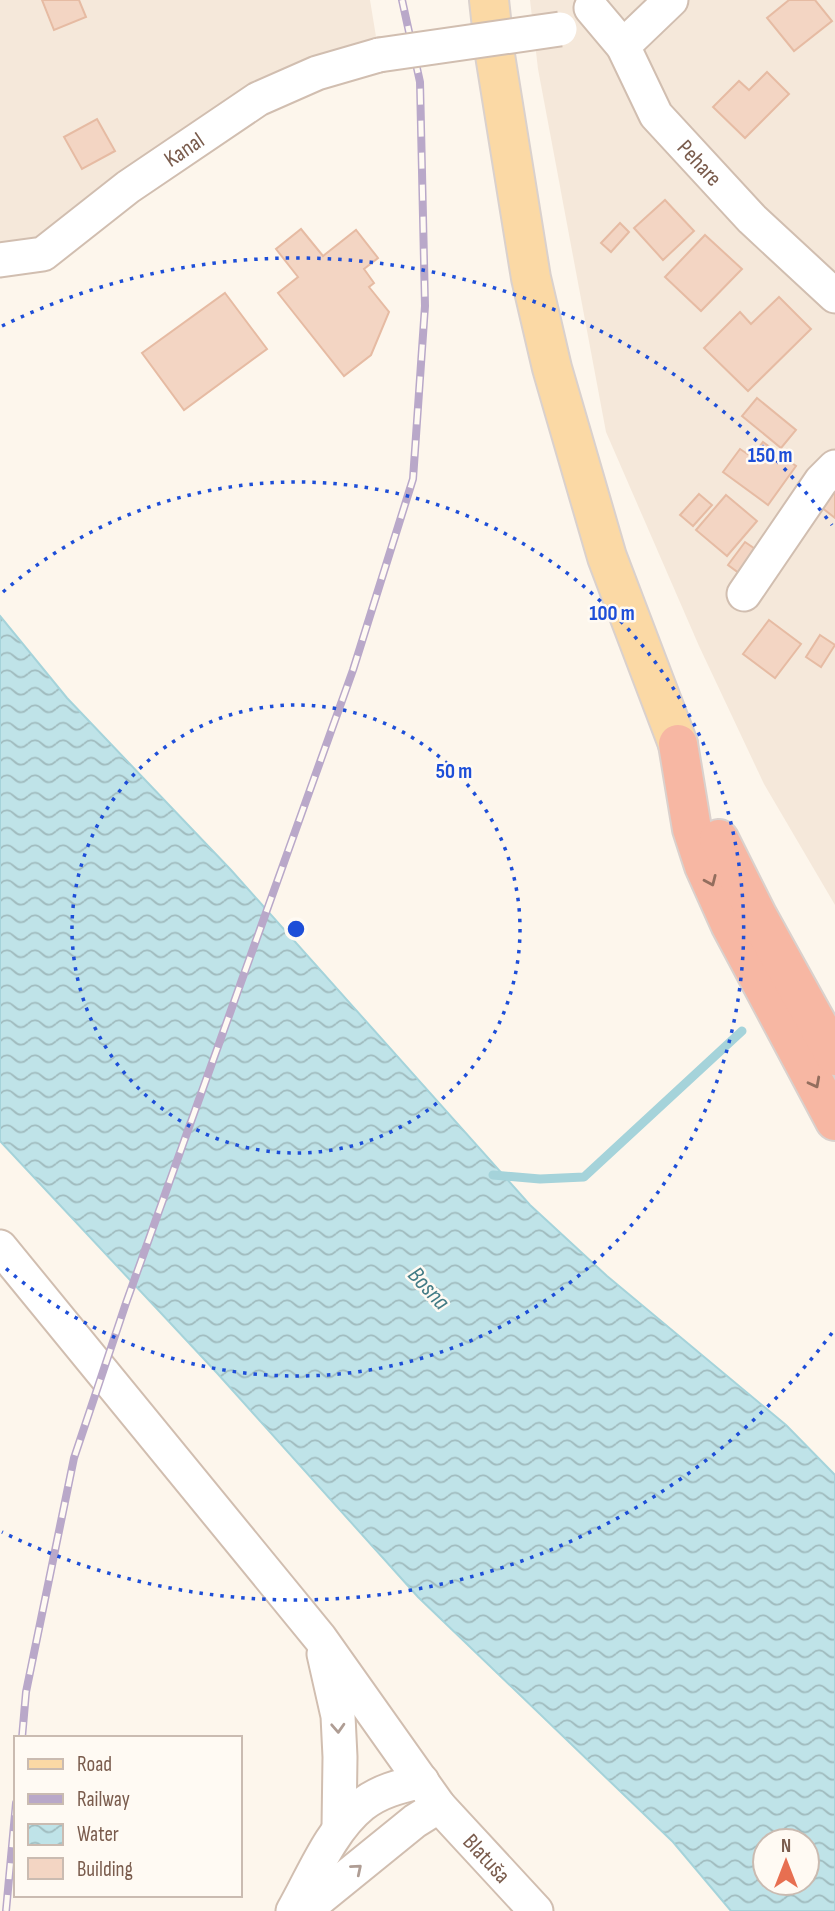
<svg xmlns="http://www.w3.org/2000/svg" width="835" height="1911" viewBox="0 0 835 1911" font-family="'Sofia Sans Condensed',sans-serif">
	<defs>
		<pattern id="water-waves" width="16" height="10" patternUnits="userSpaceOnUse" patternTransform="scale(1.75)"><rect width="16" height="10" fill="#bfe3e8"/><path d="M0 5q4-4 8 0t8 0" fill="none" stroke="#a0bbbe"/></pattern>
	</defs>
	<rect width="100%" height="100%" fill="#fdf6ec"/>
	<!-- residential -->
	<g fill="#f5e8da">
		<path d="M 0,0 L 370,0 L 379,55 L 169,158 L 0,260 Z"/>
		<path d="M 530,0 L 835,0 L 835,905 L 764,784 L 699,646 L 606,432 L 538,69 Z"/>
	</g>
	<!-- water -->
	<path fill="url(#water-waves)" stroke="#a5d3da" stroke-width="2" fill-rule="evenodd" d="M 0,616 L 67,698 L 231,870 L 530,1205 L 607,1276 L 786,1425 L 835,1475 L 835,1911 L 731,1911 L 673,1842 L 418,1597 L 217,1373 L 0,1141 ZM 765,1841 L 807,1841 L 807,1883 L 765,1883 Z"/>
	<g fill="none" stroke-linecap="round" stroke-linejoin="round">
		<!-- stream -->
		<path stroke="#a5d3da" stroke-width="9" d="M 493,1175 L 540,1179 L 584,1177 L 742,1031"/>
	</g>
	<!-- building -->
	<g fill="#f3d5c3" stroke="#e6bba3" stroke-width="2">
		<path d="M 42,0 L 79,0 L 86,17 L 54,30 Z"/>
		<path d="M 789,0 L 815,0 L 832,21 L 794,51 L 767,18 Z"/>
		<path d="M 767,72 L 789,94 L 745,138 L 713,107 L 739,81 L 749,90 Z"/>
		<path d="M 97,119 L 115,151 L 82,169 L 64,137 Z"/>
		<path d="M 665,200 L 694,231 L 663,260 L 634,228 Z"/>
		<path d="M 620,223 L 629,232 L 611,252 L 601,243 Z"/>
		<path d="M 301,229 L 323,256 L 356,230 L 378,258 L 364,269 L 374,283 L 369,287 L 389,312 L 371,355 L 344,376 L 278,293 L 298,277 L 276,249 Z"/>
		<path d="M 705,235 L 742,269 L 701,311 L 665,277 Z"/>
		<path d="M 225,293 L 267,349 L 184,410 L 142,353 Z"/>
		<path d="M 779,297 L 811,329 L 748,391 L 704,348 L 740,312 L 751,324 Z"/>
		<path d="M 757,398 L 796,430 L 781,448 L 742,416 Z"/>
		<path d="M 763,442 L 796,466 L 768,505 L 723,472 L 740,449 L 752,457 Z"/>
		<path d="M 835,481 L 835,518 L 816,503 Z"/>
		<path d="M 699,494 L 712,505 L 693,526 L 680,515 Z"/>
		<path d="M 726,495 L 757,521 L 727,556 L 696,530 Z"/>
		<path d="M 745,542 L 761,553 L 743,576 L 728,565 Z"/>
		<path d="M 769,620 L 801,644 L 775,678 L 743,654 Z"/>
		<path d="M 820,635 L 835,645 L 821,667 L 806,657 Z"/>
	</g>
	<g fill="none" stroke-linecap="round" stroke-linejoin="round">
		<!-- minor casing -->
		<g stroke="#d1beb0" stroke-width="37">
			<g id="minor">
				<path id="s1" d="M 591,8 L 623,46 L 656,115 L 752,219 L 835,296"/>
				<path d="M 623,46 L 671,0"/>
				<path id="s2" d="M 0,260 L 43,254 L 128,187 L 258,99 L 317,73 L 379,55"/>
				<path d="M 744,594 L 821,481 L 835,467"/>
				<path id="s3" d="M 0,1247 L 320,1638 L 439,1806 L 536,1911"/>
				<path d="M 324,1654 L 338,1716 L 340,1757 L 339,1828"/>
				<path d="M 293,1911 C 313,1876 330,1831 362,1805 C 379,1791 401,1786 422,1781"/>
				<path d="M 304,1911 L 415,1821 L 439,1806"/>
			</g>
		</g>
		<!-- major casing -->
		<g stroke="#dad1cd" stroke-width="42">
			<path id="major" d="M 489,0 L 495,55 L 531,278 L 552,368 L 607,557 L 678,744"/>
		</g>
		<!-- highway casing -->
		<g stroke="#dad1cd" stroke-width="42">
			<g id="highway">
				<path d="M 678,744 L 692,829 L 704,866 L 730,924 L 835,1121"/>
				<path d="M 719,839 L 757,915 L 835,1056"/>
			</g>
		</g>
		<!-- minor -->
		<use href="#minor" stroke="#fff" stroke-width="33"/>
		<!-- major -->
		<use href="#major" stroke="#fbd9a5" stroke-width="38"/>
		<!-- highway -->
		<use href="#highway" stroke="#f7b7a3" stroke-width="38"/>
		<!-- rail casing -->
		<g stroke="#b9a8c9" stroke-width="8">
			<g id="rail">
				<path d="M 22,1738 L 26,1692 L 74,1458 L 126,1303 L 353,670 L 413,479 L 425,306 L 420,82 L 402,0"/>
				<path d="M 6,1911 L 16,1803"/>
			</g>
		</g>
		<!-- rail -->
		<use href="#rail" stroke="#fffaf3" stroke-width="5" stroke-dasharray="16" stroke-linecap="butt"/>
		<!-- minor-bridge casing -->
		<g stroke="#d1beb0" stroke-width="37" stroke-linecap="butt">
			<path id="minor-bridge" d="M 379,55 L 560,29"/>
		</g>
		<!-- minor-bridge -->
		<use href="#minor-bridge" stroke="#fff" stroke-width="33"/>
	</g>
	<!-- one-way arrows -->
	<defs><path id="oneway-chevron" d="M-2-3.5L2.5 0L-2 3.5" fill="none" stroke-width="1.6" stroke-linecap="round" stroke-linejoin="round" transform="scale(1.75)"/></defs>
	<g stroke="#936e5e">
		<use href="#oneway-chevron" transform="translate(711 881) rotate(66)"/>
		<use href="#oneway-chevron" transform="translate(815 1083) rotate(62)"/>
	</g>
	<g stroke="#af9d94">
		<use href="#oneway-chevron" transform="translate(338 1728) rotate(87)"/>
		<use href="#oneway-chevron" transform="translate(357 1869) rotate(-40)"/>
	</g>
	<!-- distance rings -->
	<g fill="none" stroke="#1d4ed8" stroke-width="3.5" stroke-dasharray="3.5 7">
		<circle cx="296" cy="929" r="224"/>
		<path d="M3 592A447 447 0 1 1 3 1266"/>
		<path d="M832 1333A671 671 0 0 1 2 1532M2 326A671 671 0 0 1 832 525"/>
	</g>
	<g text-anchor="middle" stroke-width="5" stroke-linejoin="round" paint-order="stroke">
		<!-- street labels -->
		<g font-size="23" fill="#7a5c4d" stroke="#fffaf3">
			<text dy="8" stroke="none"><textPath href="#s2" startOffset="219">Kanal</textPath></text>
			<text dy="8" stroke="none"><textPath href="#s1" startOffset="191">Pehare</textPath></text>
			<text dy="8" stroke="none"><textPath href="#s3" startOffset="782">Blatuša</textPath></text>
		</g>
		<!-- water labels -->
		<g font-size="24" font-style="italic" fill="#437c86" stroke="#fffaf3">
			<text transform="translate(429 1288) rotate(47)" y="8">Bosna</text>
		</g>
	</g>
	<circle cx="296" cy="929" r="10" fill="#1d4ed8" stroke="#fffaf3" stroke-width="3.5"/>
	<g font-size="21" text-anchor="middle" font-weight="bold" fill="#1d4ed8" stroke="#fffaf3" stroke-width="5" stroke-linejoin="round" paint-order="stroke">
		<text x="770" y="462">150 m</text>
		<text x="612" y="620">100 m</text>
		<text x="454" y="778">50 m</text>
	</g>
	<!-- legend -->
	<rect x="14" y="1736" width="228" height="161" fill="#fffaf3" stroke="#cabbb1" stroke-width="2"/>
	<rect x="28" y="1759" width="35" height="10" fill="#fbd9a5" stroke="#cabbb1" stroke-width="2"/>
	<text x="77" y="1771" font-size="21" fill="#7a5c4d">Road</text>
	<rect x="28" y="1794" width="35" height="10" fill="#b9a8c9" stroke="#cabbb1" stroke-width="2"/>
	<text x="77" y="1806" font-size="21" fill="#7a5c4d">Railway</text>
	<rect x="28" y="1824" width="35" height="21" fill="url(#water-waves)" stroke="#cabbb1" stroke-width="2"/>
	<text x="77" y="1841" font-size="21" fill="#7a5c4d">Water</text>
	<rect x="28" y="1858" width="35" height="21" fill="#f3d5c3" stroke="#cabbb1" stroke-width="2"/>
	<text x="77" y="1876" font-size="21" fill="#7a5c4d">Building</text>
	<!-- north arrow -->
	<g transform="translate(786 1862)"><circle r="33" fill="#fffaf3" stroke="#cabbb1" stroke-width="2"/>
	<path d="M0-5L12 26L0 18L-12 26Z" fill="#e76f51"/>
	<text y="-10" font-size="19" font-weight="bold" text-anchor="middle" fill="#7a5c4d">N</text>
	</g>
</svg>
